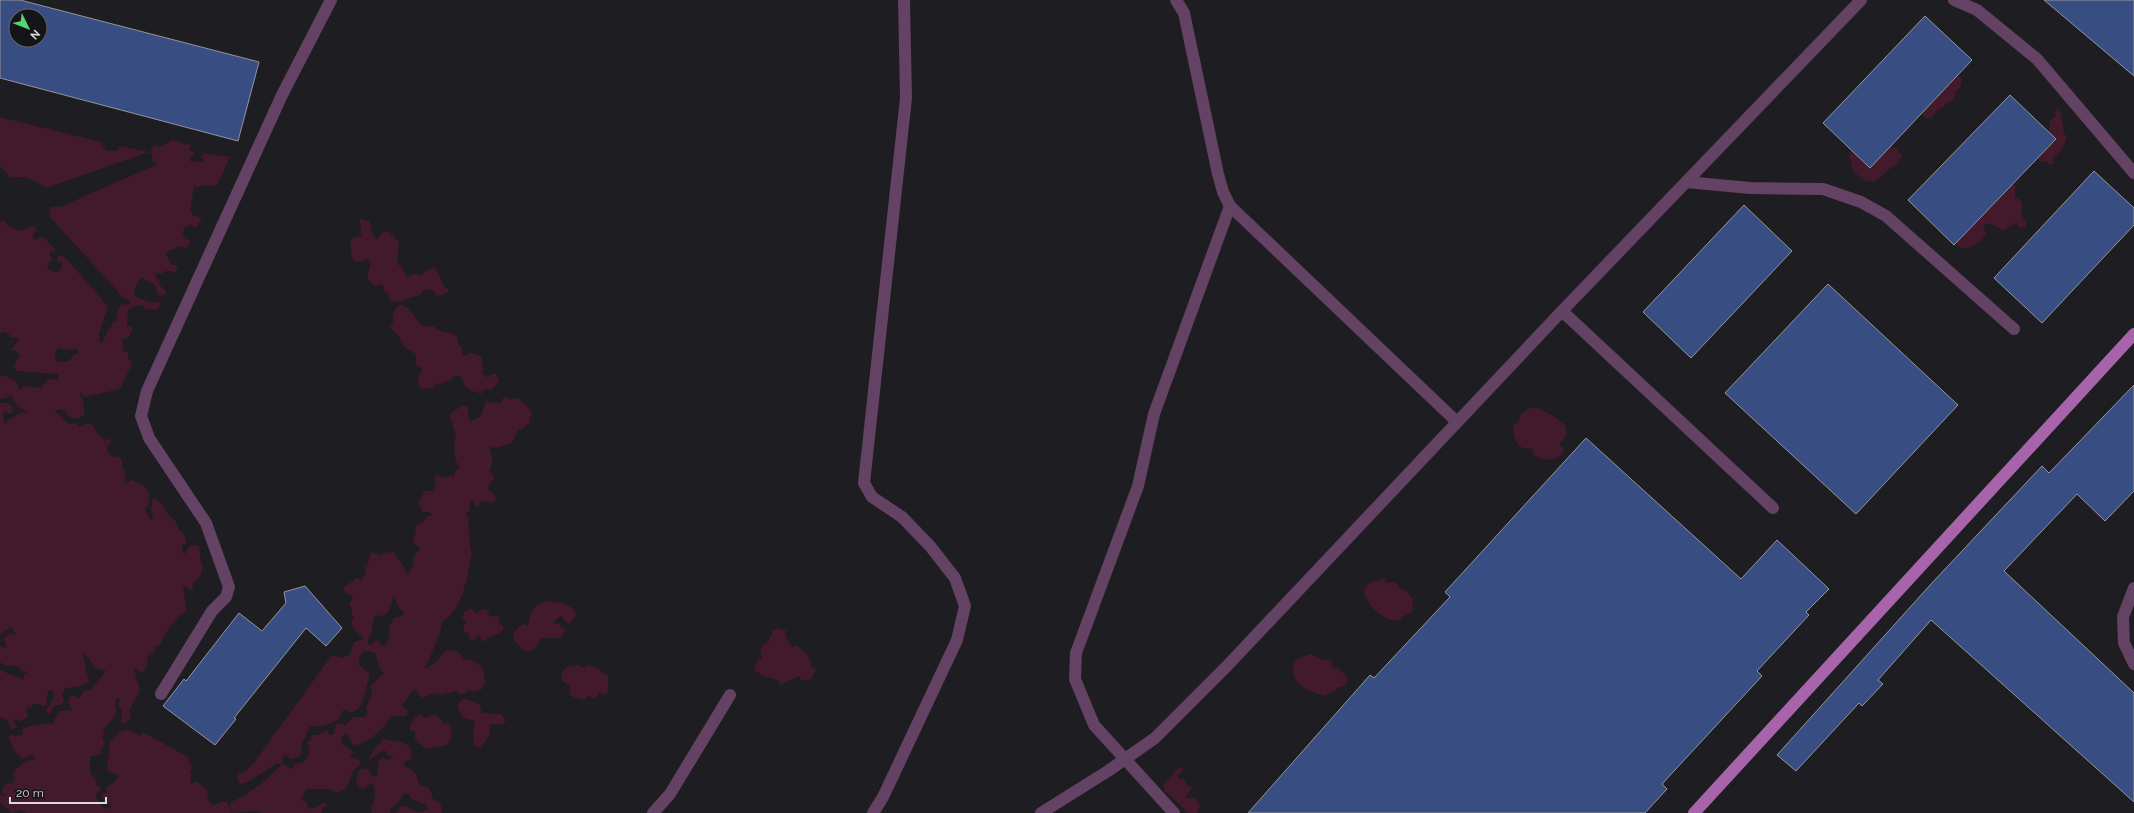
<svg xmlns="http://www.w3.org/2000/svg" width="2134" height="813" viewBox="0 0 2134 813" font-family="Raleway,sans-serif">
	<rect width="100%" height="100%" fill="#1e1d21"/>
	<!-- green -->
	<g fill="#43192c" fill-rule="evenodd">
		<path d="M 1955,74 L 1962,78 L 1960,88 L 1955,92 L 1955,96 L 1952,101 L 1945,104 L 1943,108 L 1939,109 L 1931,118 L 1926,118 L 1917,107 Z"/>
		<path d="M 2057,108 L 2060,110 L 2064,130 L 2063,133 L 2067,136 L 2063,148 L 2052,159 L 2054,164 L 2051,165 L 2044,161 L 2041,162 L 2038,159 L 2056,140 L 2049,132 L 2050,120 L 2056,116 L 2054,112 Z"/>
		<path d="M 0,117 L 101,142 L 106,151 L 117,151 L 119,146 L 149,152 L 46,188 C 33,180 26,175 11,178 L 0,166 Z"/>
		<path d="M 172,140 L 178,141 L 184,145 L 188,143 L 191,146 L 188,149 L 195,153 L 190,158 L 191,162 L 204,161 L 201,157 L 204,153 L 230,157 L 217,185 L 194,187 L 190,211 L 194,216 L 202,217 L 196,228 L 190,225 L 184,228 L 183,234 L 185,239 L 191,240 L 187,248 L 178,246 L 173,250 L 169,250 L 166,253 L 171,265 L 178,266 L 175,273 C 169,270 167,270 161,274 L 156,273 L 155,278 L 160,280 L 159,284 L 166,292 L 165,295 L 158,295 L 156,286 L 141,277 L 135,288 L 134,295 C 143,301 151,304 161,302 L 158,309 L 146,309 C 139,302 136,306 128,310 L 127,326 L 133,327 L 129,337 L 122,339 L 124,351 L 128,353 L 128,358 L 133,362 L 120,389 L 85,397 L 79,391 L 84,404 L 84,414 L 79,418 L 71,418 L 63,410 L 54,410 L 69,424 L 76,423 L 79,427 L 88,423 L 93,425 L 97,433 L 105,441 L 109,438 L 112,442 L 107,446 L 108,452 L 114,458 L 119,456 L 122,460 L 122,467 L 126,474 L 124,480 L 126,484 L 132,480 L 143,485 L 149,493 L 149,504 L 145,508 L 149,518 L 153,520 L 151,509 L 153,498 C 159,500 166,507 167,513 C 173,520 178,520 178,530 L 183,532 L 187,543 L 182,545 L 182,550 L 184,555 L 190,545 L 199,546 C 201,553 199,559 203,566 C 201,575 200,579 192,584 L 194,588 L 190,590 L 185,585 L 183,588 L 187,611 C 179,613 162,635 161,644 L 156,646 L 155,652 L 149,653 L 146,668 L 142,673 L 137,669 L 133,669 L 137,676 L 134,678 L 138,682 L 140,691 L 129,710 L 131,718 L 126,723 L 121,723 L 122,710 L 118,706 L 120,698 L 115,699 L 116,711 L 115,716 L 102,731 L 106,735 L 102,737 L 105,745 L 101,749 L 101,754 L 90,757 L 90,773 L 97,780 L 96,785 L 100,787 L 101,791 L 96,793 C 95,801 102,807 109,809 L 112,806 L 107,804 L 102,797 L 103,793 L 107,793 L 106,788 L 115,782 L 119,776 L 108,771 C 105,760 112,753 109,743 C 122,729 124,726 140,736 L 143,732 L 188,757 L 192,768 L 190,772 L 192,776 L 190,780 L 191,784 L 196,781 L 206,789 L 208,794 L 207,799 L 213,805 L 222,802 L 227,802 L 230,809 L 231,802 C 244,798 274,775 282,763 L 276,764 L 246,783 L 240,784 L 237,780 L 238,774 L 244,772 L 253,764 L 332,655 L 342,658 L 350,654 L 354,642 L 364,639 L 351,626 L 352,620 L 355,617 L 351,614 L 352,608 L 349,605 L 353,597 L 344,591 L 344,588 L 356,578 L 361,580 L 366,574 L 364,566 L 368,564 L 371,552 L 380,555 L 385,552 L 389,553 L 393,551 C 398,560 405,564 407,575 L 413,566 L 413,556 L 421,549 L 414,543 L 413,538 L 416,534 L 415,528 L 418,524 L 423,523 L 427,516 L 433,515 L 429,512 L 423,512 C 416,504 420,499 425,491 L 435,491 L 435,476 L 438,475 L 443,478 L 452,476 L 453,478 L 456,470 L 459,468 L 455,458 L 454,441 L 456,436 L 450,416 L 451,413 L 462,406 L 466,406 L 469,410 L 468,415 L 470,422 L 481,416 L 486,401 L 493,403 L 496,401 L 499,404 L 504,397 L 508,397 L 512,400 L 514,398 L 520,399 L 521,402 L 528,407 L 533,415 L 529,417 L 530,421 L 524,428 L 518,430 L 512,443 L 496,448 L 489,447 C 492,456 495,461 489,470 L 495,478 L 489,484 L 488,490 L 493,493 L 496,498 L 493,503 L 481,501 L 479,506 L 475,506 L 474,502 L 470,501 L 470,510 L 466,513 L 468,516 L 470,548 L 472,553 C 467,575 464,610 442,622 L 440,633 L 425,669 L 430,665 L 433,665 L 446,650 L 457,651 L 465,660 L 471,659 L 482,667 L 485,682 L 482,689 L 474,692 L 469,690 L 465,694 L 460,694 L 457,691 L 439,695 L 435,693 L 422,698 L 414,689 L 401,706 L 409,711 L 406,716 L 391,716 C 385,727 367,746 353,745 L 347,733 L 341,739 L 342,744 L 354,752 L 350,757 L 359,759 L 361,763 L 352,773 L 347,788 L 337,793 L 328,789 L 306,789 L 301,800 L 307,802 L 308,807 L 311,809 L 326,802 L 327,807 L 323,808 L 321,813 L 261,813 L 256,811 L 233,813 L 231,811 L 231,813 L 26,813 L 20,810 L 12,813 L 0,803 L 0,795 L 6,797 L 3,793 L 3,787 L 6,784 L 12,783 L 15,778 L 13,773 C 19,766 26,759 35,760 L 33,754 L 22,759 L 16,753 L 8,737 L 11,734 L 15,737 L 23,734 L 22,729 L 30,726 L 54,723 C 56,712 62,708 73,711 L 68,701 L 70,697 L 74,695 L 79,698 L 84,691 L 91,689 L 106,671 L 95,668 L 87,656 L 83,654 L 89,682 L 82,686 L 66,688 L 62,693 L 64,701 L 61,705 L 55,705 L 51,713 L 47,714 L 46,709 C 51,704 55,698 52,690 L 48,691 L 46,704 L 43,707 L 40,704 L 32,704 L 32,709 L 29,706 L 26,709 L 28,717 L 20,722 L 16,718 L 13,722 L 18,727 L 10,729 L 8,721 L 2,717 L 0,718 L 0,670 L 24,680 L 24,674 L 28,672 L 22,671 L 15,665 L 5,666 L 0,662 L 0,646 L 6,648 L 4,638 L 9,634 L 16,635 L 13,629 L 10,627 L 0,635 L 0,403 L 7,403 L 12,406 L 13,412 L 9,414 L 4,411 L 3,417 L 6,425 L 7,421 L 19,413 L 29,412 L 17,407 L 11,395 L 6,398 L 0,399 L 0,377 L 5,375 L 17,382 L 19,390 L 24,386 L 41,388 L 49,379 L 59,380 L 58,374 L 16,371 L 14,365 L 20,355 L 15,350 L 10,350 L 19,340 L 17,337 L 11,338 L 8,333 L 2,332 L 0,335 L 0,222 L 4,220 L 7,225 L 20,231 L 34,226 L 37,231 L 32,234 L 35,240 L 42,236 L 55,249 L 55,252 L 50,251 L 50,256 L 54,260 L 50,261 L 47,268 L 55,272 L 59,272 L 62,267 L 62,264 L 57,262 L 58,256 L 63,255 L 108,306 L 99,334 L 100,343 L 104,340 C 105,331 111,329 113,322 L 118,320 L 116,315 L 121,304 L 130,305 L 130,302 L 122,296 L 49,216 L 51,207 L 60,207 L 158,164 L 153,162 L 151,149 L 155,145 L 160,147 ZM 59,348 L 71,350 L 76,348 L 79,353 L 73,356 L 68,362 L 58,362 L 55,358 L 55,352 ZM 394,597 L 399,608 L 404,612 L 401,617 L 395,617 L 389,627 L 389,640 L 382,647 L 379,641 L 375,640 L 372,645 L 368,644 L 368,640 C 375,633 370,622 376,614 L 380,617 C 390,615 390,604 394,597 ZM 367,651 L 375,653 L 380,669 L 384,673 L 370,686 L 372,694 L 366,707 L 367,713 L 365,717 L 353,717 L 345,726 L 342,723 L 336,725 L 333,735 L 329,735 L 328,730 L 319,735 L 312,735 L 311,740 L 306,742 L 310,748 L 308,756 L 302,763 L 296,764 L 291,769 L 282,763 L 283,755 L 286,755 L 291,759 L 299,757 L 302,751 L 301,746 L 310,726 L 324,726 L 338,720 L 342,711 L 347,710 L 349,713 L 357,710 L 362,704 L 370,674 L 359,665 L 359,658 L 363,652 Z"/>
		<path d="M 1891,146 L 1897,148 L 1902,157 L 1898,162 L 1874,182 L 1863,180 L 1853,171 L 1849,154 L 1851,150 L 1858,147 Z"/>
		<path d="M 2013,183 L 2015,186 L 2015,198 L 2019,199 L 2023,204 L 2021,211 L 2023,220 L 2027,222 L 2025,227 L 2018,227 L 2017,222 L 2003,231 L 1996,226 L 1987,223 L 1983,226 L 1986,233 C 1982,242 1969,251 1959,247 L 1956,242 Z"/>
		<path d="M 362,219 L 370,222 L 373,236 L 378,239 L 381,233 L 388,231 L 399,242 L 397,264 L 402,267 L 407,277 L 412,274 L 422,275 L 424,271 L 434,268 C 442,275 440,285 448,289 L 448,292 L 443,295 L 436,295 L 434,291 L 425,289 L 419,296 C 404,296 405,306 389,299 L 388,293 L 384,292 L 384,286 L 381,284 L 377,286 L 372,284 L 367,278 L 371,262 L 366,259 L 362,262 L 356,262 L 352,258 L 350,242 L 353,238 L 363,236 L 360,232 L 361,228 L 359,220 Z"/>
		<path d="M 399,305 C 415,305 415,332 431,325 L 444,333 L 450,332 L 457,337 L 458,344 L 462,347 L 463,356 L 471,353 L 481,356 L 483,369 L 482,373 L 488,378 L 491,374 L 497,374 L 499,380 L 492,390 L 485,389 L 480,395 L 477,391 L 473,392 L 465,387 L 461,376 L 454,376 L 451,380 L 445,381 L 442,384 L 437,383 L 434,387 L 421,389 C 417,381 416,376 423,370 L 416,364 L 416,354 C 408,349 400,346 399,336 L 390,328 L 394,319 L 392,314 Z"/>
		<path d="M 1532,407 C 1541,407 1558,419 1565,425 L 1567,435 L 1559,444 L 1565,449 C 1560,461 1542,463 1533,454 L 1532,448 L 1524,449 C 1515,443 1513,437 1513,426 L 1519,421 L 1521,414 Z"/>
		<path d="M 1382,578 L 1385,579 L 1386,583 L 1392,582 L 1398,584 L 1400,589 L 1406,590 L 1413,599 L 1412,612 L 1402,617 L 1400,620 C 1385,624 1363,603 1364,589 L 1371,582 L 1376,580 L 1378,583 Z"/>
		<path d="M 547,601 L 561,603 L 573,608 L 576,615 L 569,624 L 564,621 L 562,615 L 554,621 L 554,623 L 559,624 L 565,630 L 561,638 L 542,638 L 532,651 L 525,651 L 514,640 L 513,635 L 518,627 L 524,624 L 528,626 L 530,616 L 536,605 Z"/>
		<path d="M 470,609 L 474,610 L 476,613 L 483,609 L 490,611 L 488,615 L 492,617 L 497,615 L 500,618 L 498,623 L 503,626 L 503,631 L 481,642 L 480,635 L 476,637 L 475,641 L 470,639 L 469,633 L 464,632 L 463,627 L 466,622 L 462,617 L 464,612 Z"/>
		<path d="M 778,628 L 787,631 L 785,635 L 792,647 L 796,645 L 807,654 L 812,667 L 816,670 L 811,679 L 802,681 L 799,676 L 780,685 L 779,680 L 765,677 L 754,670 L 756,663 L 762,657 L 760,650 L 763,645 L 768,643 L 773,630 Z"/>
		<path d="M 1311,654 L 1322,660 L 1331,660 L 1333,668 L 1338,668 L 1347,677 L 1347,682 L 1343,687 L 1340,687 L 1325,696 C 1307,691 1285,682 1296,659 Z"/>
		<path d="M 570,665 L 574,667 L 578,665 L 584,668 L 588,665 L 594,666 L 608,676 L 608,693 L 604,695 L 599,692 L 598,696 L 594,699 L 589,696 L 583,700 L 573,697 L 569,693 L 570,686 L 562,681 C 560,673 563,670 570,665 Z"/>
		<path d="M 463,699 L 468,699 L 480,705 L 482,713 L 501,714 L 506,721 L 502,724 L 489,725 C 493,734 485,741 480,748 L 474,745 L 473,732 L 475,721 L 463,718 L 458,708 L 458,704 Z"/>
		<path d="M 421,714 L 425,718 L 435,714 L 443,722 L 443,725 L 448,723 L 451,726 L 451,738 L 447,745 L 426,749 L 415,739 L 415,732 L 410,730 C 410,722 414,717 421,714 Z"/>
		<path d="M 384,739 C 395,743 414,738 411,759 L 403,762 L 406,767 C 415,770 417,775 419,784 L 430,789 L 433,799 L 441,804 L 442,813 L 396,813 L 400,807 L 405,806 L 418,812 L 428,810 L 427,805 L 413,800 L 408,793 L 403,795 L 395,806 L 391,808 L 390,813 L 371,813 C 372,801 379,796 372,783 L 363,789 L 359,786 L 356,782 L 358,771 L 366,768 L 374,777 L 377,775 L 379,761 L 383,757 L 387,760 L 394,758 L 387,755 L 387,751 L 383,751 L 368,761 L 374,749 Z"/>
		<path d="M 1179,767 L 1184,769 L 1177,778 L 1179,780 L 1183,778 L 1187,785 L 1192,788 L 1185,797 L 1190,799 L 1193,797 L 1197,800 L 1200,806 L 1197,813 L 1188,813 L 1164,790 L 1164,784 Z"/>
	</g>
	<!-- building -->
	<g fill="#384d82" stroke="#94969b" fill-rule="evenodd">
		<path d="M 0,0 L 20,0 L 259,62 L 238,141 L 0,78 ZM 16,16 L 40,16 L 40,40 L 16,40 Z"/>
		<path d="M 2044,0 L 2134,0 L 2134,76 Z"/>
		<path d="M 1925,16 L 1972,60 L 1870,168 L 1823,123 Z"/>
		<path d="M 2010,95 L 2056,139 L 1954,245 L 1908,200 Z"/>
		<path d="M 2094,171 L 2134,208 L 2134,225 L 2042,323 L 1994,278 Z"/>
		<path d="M 1744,205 L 1792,251 L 1691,358 L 1643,312 Z"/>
		<path d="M 1828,284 L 1958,405 L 1856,514 L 1725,393 Z"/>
		<path d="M 2134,385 L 2134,491 L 2105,521 L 2077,494 L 2004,571 L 2134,693 L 2134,802 L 1931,620 L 1878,680 L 1883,684 L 1862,706 L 1859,703 L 1796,771 L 1777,755 L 1931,584 L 2042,466 L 2049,473 Z"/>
		<path d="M 1586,438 L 1741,579 L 1777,540 L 1829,589 L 1806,612 L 1809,615 L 1757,671 L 1762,676 L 1662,784 L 1667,789 L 1645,813 L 1248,813 L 1370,675 L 1374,678 L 1450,597 L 1445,592 Z"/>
		<path d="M 305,586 L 342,628 L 326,646 L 306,628 L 234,718 L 236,719 L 215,745 L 163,706 L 184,679 L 186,681 L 239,613 L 262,631 L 286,603 L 284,592 Z"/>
	</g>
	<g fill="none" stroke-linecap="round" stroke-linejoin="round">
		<!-- lane -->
		<g stroke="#634264" stroke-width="12">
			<path d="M 902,517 L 872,497 L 864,483 L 906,98 L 904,0"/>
			<path d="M 2134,588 L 2123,617 L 2124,643 L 2134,664"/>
		</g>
		<!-- street -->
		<g stroke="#634264" stroke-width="12">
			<path d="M 1176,0 L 1184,13 L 1218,174 L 1223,192 L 1230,206 L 1457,422"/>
			<path d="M 1954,0 L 1977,10 L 2037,59 L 2134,173"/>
			<path d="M 1686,182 L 1750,188 L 1823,189 L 1861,202 L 1886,216 L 2014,329"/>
			<path d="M 1562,311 L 1773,508"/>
			<path d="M 161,694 L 212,611 L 226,597 L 229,587 L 206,523 L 149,438 L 141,416 L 147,391 L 282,95 L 331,0"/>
			<path d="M 653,813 L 670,794 L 730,695"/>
			<path d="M 873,813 L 883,797 L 957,640 L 965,606 L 955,578 L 930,546 L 902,517"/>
			<path d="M 1041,813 L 1108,771 L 1155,738 L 1227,666 L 1562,311 L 1861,0"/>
			<path d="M 1174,813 L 1094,725 L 1075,679 L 1076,653 L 1138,486 L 1154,414 L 1230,206"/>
		</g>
		<!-- primary -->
		<path stroke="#a864ab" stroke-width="12" d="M 1694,813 L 2134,334"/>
	</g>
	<!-- north arrow -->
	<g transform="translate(28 28) rotate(133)"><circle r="19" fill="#151418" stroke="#646467"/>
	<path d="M0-3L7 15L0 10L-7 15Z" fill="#55d671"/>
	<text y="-6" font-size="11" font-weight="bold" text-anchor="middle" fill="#dbdbdd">N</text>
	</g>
	<!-- scale -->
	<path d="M10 797v6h96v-6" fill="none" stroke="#dbdbdd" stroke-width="2"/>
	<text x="16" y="797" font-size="12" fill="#dbdbdd" stroke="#151418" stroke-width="3" paint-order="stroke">20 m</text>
</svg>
